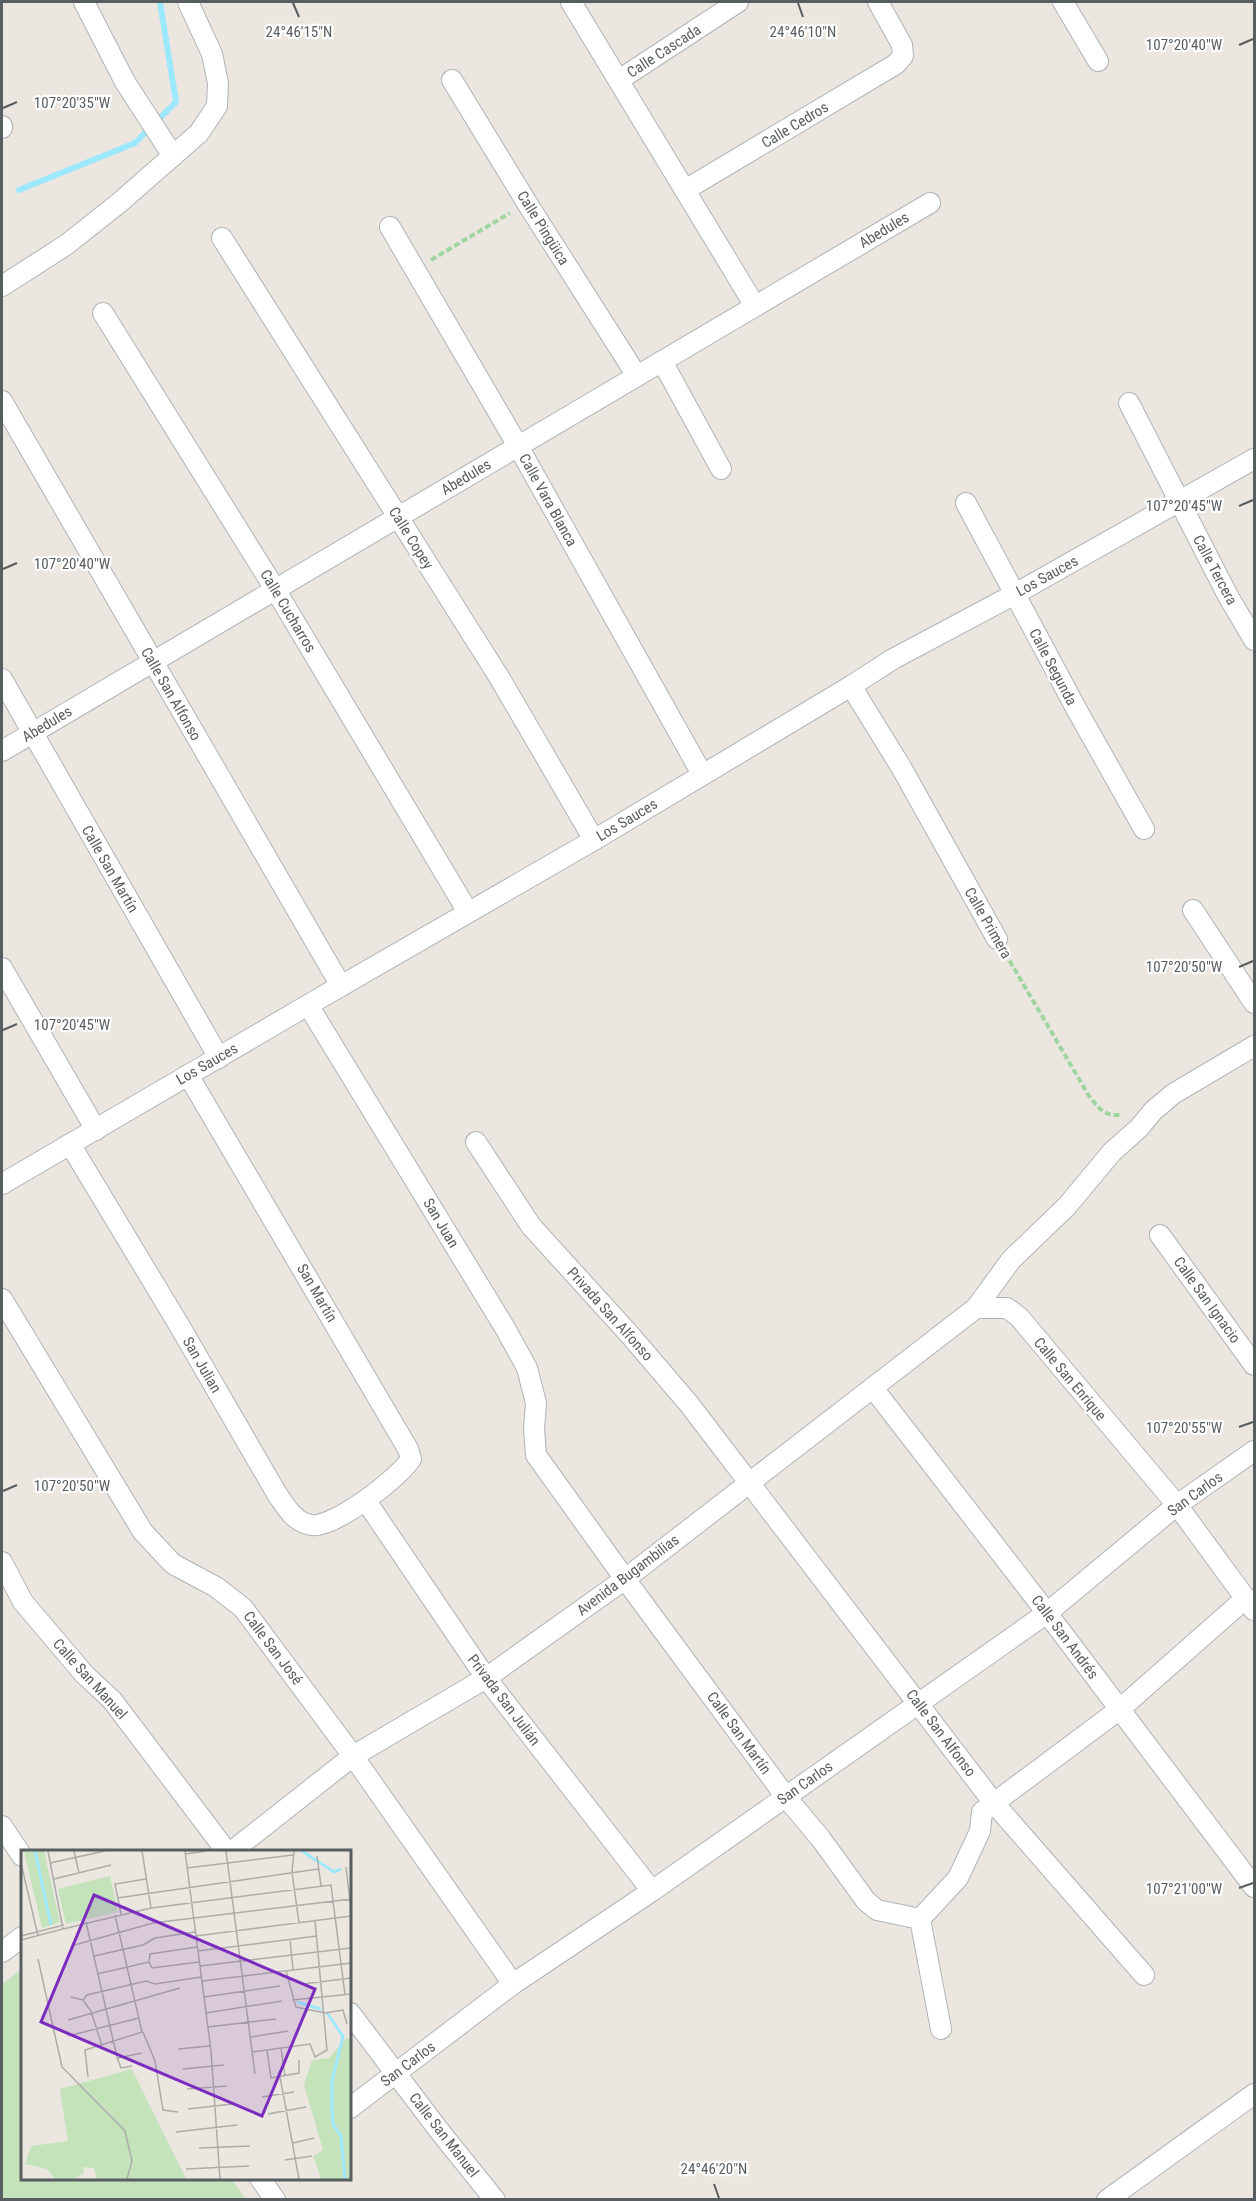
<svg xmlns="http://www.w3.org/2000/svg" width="1256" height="2201" viewBox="0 0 1256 2201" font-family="'Roboto Condensed',sans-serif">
	<rect width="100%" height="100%" fill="#ebe6df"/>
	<!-- green -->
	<path fill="#c4e3bb" d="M 22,1969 L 22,2178 L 231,2179 L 246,2199 L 2,2199 L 2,1984 Z"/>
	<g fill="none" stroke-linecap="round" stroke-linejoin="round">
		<!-- stream -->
		<path stroke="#9de8fd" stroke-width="6" d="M 19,190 L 135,143 L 176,102 L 160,2"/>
		<!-- street casing -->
		<g stroke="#b0b4b7" stroke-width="22">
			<g id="street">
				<path d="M 84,2 L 125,82 L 173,156"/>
				<path d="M 571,2 L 755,306"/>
				<path d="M 1063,2 L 1098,61"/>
				<path d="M 452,80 L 527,203 L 637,376"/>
				<path d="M 619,80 L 738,2"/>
				<path d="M 2,126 L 2,128"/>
				<path d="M 685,190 L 896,64 L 903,56 L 902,45 L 878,2"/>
				<path d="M 390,227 L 518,446 L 702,774"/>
				<path d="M 222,238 L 499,677 L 594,840"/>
				<path d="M 2,286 L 66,245 L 119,203 L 199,133 L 217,106 L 218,83 L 212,54 L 188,2"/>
				<path d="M 103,313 L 275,589 L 468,912"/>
				<path d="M 662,361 L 721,469"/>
				<path d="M 2,401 L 341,986"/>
				<path d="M 1129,403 L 1228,596 L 1254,640"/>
				<path d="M 966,503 L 1078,712 L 1144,829"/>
				<path d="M 2,679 L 219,1058"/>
				<path d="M 851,686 L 901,767 L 997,939"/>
				<path d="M 2,751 L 930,203"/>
				<path d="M 1193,910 L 1254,1003"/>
				<path d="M 2,968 L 96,1130"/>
				<path d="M 308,1005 L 505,1328 L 527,1368 L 536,1403 L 534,1429 L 536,1455 L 625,1579 L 786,1797 L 821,1839 L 866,1901 L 877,1910 L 920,1919 L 941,2029"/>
				<path d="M 476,1142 L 531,1226 L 630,1335 L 689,1404 L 993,1802 L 1144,1975"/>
				<path d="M 70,1144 L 179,1325 L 277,1494 C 286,1507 294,1522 311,1525 C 333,1529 399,1478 411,1459 L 408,1449 L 188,1075"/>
				<path d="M 2,1184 L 308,1005 L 594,840 L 851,686 L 893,659 L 1015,594 L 1254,459"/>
				<path d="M 1160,1235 L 1254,1365"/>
				<path d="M 2,1299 L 143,1532 L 173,1564 L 216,1587 L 243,1608 L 353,1756 L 513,1984"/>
				<path d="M 976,1308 L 1011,1260 L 1067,1206 L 1112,1152 L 1139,1128 L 1153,1111 L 1173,1094 L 1254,1046"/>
				<path d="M 873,1388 L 1047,1613 L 1254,1887"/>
				<path d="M 366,1501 L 486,1678 L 652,1891"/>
				<path d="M 2,1562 L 23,1602 L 85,1675 L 112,1700 L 227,1852"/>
				<path d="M 2,1826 L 22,1856"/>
				<path d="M 231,1852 L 353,1756 L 486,1678 L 625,1579 L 976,1308 L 1007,1308 L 1019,1317 L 1177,1505 L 1254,1610"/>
				<path d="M 920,1919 L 958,1878 L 980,1831 L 982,1812 L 1120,1709 L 1246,1598"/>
				<path d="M 2,1952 L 22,1937"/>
				<path d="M 350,2013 L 441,2133 L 495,2200"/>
				<path d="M 350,2108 L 513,1984 L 652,1891 L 1047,1613 L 1177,1505 L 1254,1451"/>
				<path d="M 260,2178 L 275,2200"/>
				<path d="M 1107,2200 L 1254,2094"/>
			</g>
		</g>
		<!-- path -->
		<g stroke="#9fd5a1" stroke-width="4" stroke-dasharray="6 3" stroke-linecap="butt">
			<path d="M 431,260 L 510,213"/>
			<path d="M 1005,953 L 1089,1096 C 1101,1111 1104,1116 1123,1115"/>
		</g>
		<!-- street -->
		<use href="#street" stroke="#fff" stroke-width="20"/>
	</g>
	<!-- ticks -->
	<path fill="none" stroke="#585e60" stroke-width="2" d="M 293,3 L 299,17M 798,3 L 803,17M 1239,45 L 1253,39M 3,108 L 17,102M 1239,506 L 1253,500M 3,569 L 17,563M 1239,967 L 1253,961M 3,1030 L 17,1024M 1239,1427 L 1253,1422M 3,1491 L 17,1485M 1239,1888 L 1253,1883M 714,2184 L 719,2198"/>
	<g text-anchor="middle" stroke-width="4.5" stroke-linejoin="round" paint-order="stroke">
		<!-- street labels -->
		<g font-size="15" fill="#585e60" stroke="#fff">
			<text transform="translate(664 51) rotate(-33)" y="5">Calle Cascada</text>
			<text transform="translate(795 125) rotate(-31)" y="5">Calle Cedros</text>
			<text transform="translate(543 228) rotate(58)" y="5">Calle Pingüica</text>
			<text transform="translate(884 230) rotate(-31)" y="5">Abedules</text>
			<text transform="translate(466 477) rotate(-31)" y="5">Abedules</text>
			<text transform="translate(548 500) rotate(61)" y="5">Calle Vara Blanca</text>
			<text transform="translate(411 538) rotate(58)" y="5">Calle Copey</text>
			<text transform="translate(1215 570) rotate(62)" y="5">Calle Tercera</text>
			<text transform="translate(1047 576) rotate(-29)" y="5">Los Sauces</text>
			<text transform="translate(288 611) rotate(59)" y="5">Calle Cucharros</text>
			<text transform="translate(1053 667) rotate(62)" y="5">Calle Segunda</text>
			<text transform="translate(171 694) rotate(60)" y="5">Calle San Alfonso</text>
			<text transform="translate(47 724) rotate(-31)" y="5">Abedules</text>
			<text transform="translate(627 820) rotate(-31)" y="5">Los Sauces</text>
			<text transform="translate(110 869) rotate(60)" y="5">Calle San Martín</text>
			<text transform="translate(988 923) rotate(60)" y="5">Calle Primera</text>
			<text transform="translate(207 1064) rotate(-30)" y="5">Los Sauces</text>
			<text transform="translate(441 1223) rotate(59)" y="5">San Juan</text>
			<text transform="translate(317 1293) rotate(60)" y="5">San Martín</text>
			<text transform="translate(1207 1300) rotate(54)" y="5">Calle San Ignacio</text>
			<text transform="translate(610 1314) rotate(48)" y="5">Privada San Alfonso</text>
			<text transform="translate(202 1365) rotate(60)" y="5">San Julian</text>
			<text transform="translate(1070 1379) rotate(50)" y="5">Calle San Enrique</text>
			<text transform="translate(1195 1494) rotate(-36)" y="5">San Carlos</text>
			<text transform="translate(628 1575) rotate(-37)" y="5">Avenida Bugambilias</text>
			<text transform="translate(1065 1637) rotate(53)" y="5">Calle San Andrés</text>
			<text transform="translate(273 1648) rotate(53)" y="5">Calle San José</text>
			<text transform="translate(90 1679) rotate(48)" y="5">Calle San Manuel</text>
			<text transform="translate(504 1700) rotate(53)" y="5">Privada San Julián</text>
			<text transform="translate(739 1733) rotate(54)" y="5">Calle San Martín</text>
			<text transform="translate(941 1733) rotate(53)" y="5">Calle San Alfonso</text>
			<text transform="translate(805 1783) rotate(-35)" y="5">San Carlos</text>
			<text transform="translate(408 2064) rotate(-37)" y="5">San Carlos</text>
			<text transform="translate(444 2135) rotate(52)" y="5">Calle San Manuel</text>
		</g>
	</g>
	<!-- overview -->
	<g transform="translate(21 1850)">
		<rect width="330" height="330" fill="#ebe6df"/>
		<path d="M 3,1 L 23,1 L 39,72 L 21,78 ZM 89,26 L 97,62 L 45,74 L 37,39 ZM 325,188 L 330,190 L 330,329 L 300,329 L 292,306 L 302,300 L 283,235 L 291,210 L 308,208 ZM 111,219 L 165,329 L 76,329 L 73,318 L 62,317 L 63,323 L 53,329 L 34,329 L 26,319 L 4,314 L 10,296 L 47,291 L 39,239 Z" fill="#c4e3bb"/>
		<path fill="none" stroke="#9de8fd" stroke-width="3" d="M 14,1 L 30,75M 281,1 L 313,22 L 320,19M 276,152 L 300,159M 306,163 L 322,186 L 311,231 L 311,259 L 312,274 L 320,286 L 324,329"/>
		<path fill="none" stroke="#acaca8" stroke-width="1.5" d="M 53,1 L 58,23M 121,1 L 130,58M 164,1 L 190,201 L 199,329M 205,1 L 234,224M 273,1 L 271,22 L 278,73M 164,4 L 185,1M 296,6 L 300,36M 0,13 L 17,86M 29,13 L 84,1M 325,17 L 330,61M 166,18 L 272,5M 33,29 L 90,15M 96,48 L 297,19M 100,64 L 94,34 L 125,29M 65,72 L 96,207 L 100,218 L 111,216M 42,79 L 130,58 L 310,35 L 324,145M 0,86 L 43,75M 175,86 L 330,66M 269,89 L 272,120M 0,90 L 42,79 L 27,1M 50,96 L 132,73 L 330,49M 177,101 L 296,86M 73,106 L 122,95 L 134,88 L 174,82M 17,109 L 41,217 L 104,281 L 111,311 L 106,329M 128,112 L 129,104 L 176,97M 128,112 L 131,118 L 178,112M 179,116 L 330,98M 265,121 L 275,157 L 304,163 L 322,160 L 326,174M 76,124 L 128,112M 181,131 L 330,113M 282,134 L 330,128M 50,147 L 62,150 L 66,145 L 125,131 L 134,134 L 180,127M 183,147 L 259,136M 62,150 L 70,161 L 81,196M 271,150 L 330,144M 185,163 L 261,151M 47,170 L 159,138M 187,177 L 255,169M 122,182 L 134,211 L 142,260 L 157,262M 47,186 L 118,168M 230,187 L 267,181M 260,198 L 264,226M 157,199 L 189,196M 246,200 L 250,228 L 278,223 L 278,210M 231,202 L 289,194 L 294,207 L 306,200 L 294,71M 97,208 L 121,203M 162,219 L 203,215M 67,227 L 64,200 L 121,182 L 94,65M 259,227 L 278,329M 166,239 L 206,236M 241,247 L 273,242M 167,259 L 211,254M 247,264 L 285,257M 155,282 L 216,275M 272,293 L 293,288M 178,298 L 229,296M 264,310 L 291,306M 165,319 L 228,316"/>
		<path fill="#7b2cbf" fill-opacity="0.15" stroke="#7b2cbf" stroke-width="3" d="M 73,45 L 294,139 L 241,266 L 20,172 Z"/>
		<rect width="330" height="330" fill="none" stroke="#585e60" stroke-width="3"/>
	</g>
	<g font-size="15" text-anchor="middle" fill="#585e60" stroke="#fff" stroke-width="4.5" stroke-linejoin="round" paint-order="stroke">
		<text x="299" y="37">24°46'15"N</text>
		<text x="803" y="37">24°46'10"N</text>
		<text x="1184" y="50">107°20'40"W</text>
		<text x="72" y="108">107°20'35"W</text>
		<text x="1184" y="511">107°20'45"W</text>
		<text x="72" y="569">107°20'40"W</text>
		<text x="1184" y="972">107°20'50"W</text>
		<text x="72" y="1030">107°20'45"W</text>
		<text x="1184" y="1433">107°20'55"W</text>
		<text x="72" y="1491">107°20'50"W</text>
		<text x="1184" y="1894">107°21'00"W</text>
		<text x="714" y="2174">24°46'20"N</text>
	</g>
	<!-- border -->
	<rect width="1256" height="2201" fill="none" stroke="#585e60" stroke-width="6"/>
</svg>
